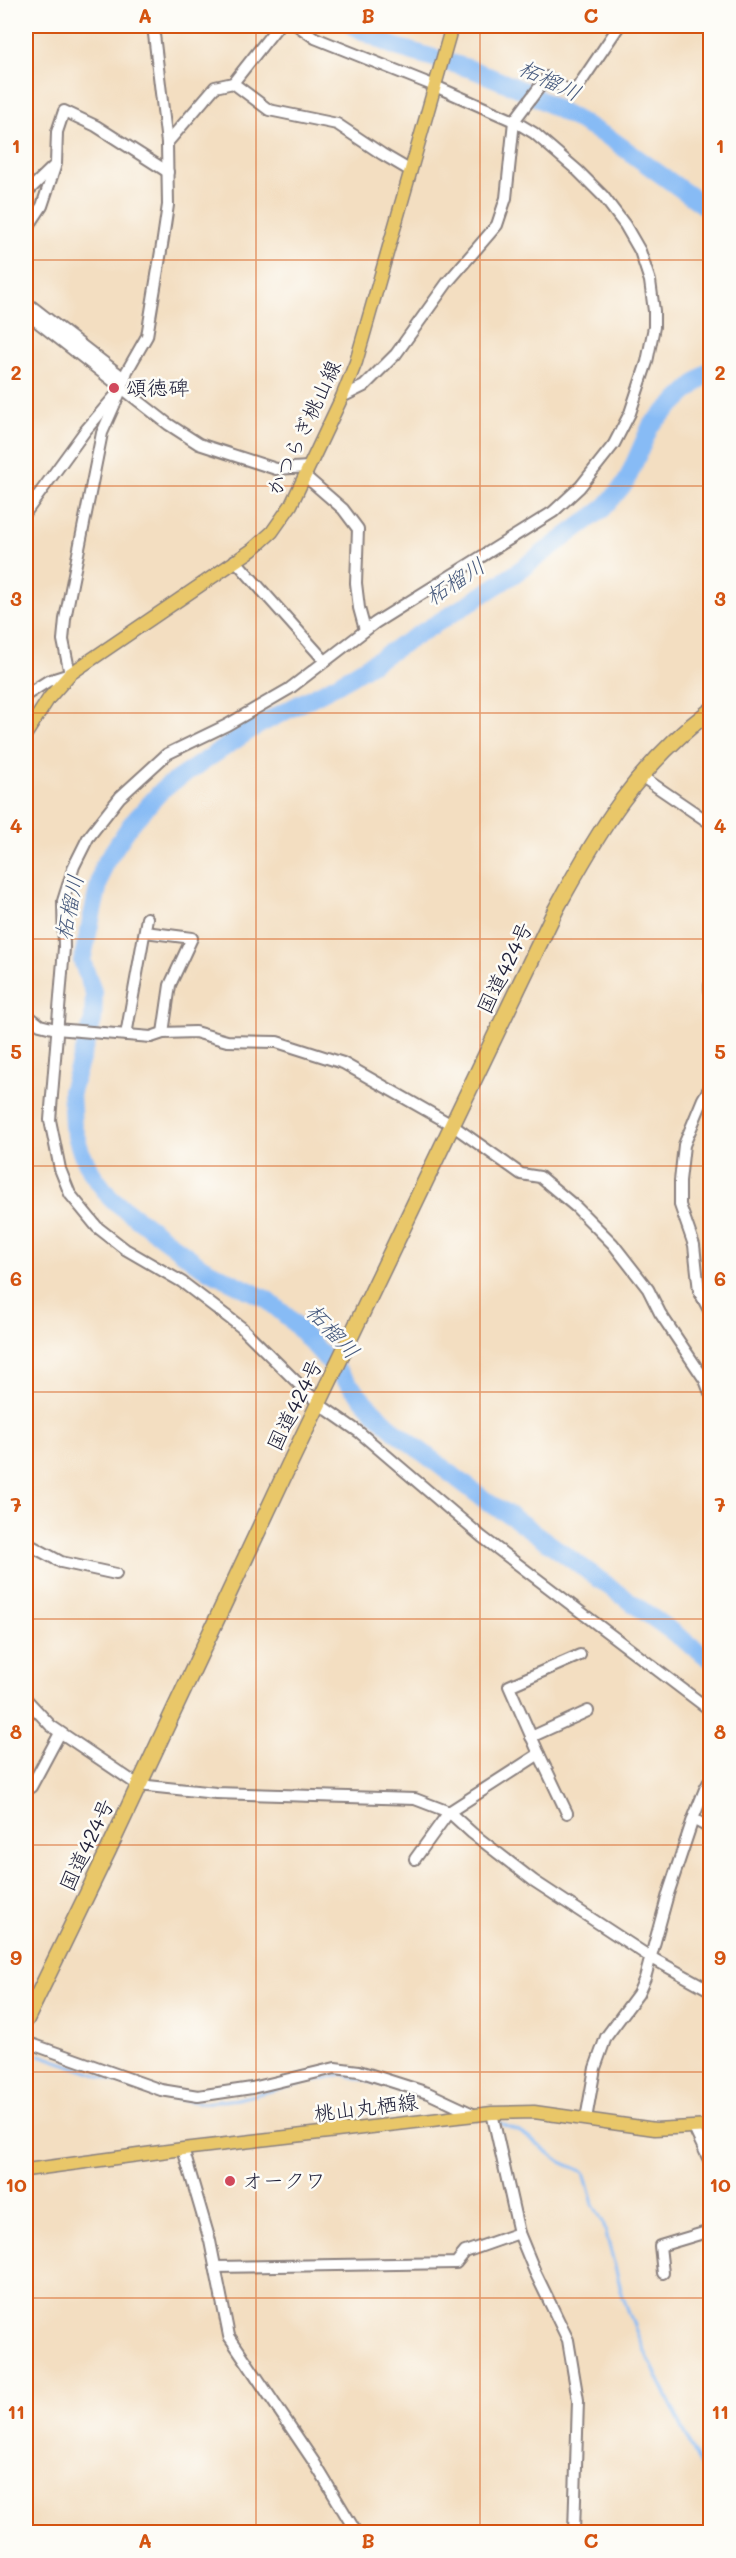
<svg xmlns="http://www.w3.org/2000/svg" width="736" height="2558" viewBox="0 0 736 2558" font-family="Mali,'Klee One',sans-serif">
	<rect width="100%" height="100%" fill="#fdfcf7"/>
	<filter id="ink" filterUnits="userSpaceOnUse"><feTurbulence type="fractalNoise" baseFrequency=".0167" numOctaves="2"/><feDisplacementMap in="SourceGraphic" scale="12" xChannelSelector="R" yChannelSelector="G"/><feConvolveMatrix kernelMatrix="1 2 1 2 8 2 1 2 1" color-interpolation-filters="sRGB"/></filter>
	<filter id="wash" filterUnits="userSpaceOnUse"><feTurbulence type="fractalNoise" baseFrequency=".008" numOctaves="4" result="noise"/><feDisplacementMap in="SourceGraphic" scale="24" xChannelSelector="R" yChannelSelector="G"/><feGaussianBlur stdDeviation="1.35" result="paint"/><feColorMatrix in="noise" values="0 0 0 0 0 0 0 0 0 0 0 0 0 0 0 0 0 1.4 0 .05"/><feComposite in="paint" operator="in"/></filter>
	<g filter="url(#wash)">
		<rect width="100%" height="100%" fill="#f3dec1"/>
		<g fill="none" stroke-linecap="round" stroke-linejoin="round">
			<!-- stream -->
			<g stroke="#87bbf5" stroke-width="3">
				<path d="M 40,2055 L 155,2095 L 203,2103 L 237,2099 L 342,2074 L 393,2088 L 446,2107"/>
				<path d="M 498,2122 L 522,2133 L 561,2162 L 584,2172 L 593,2204 L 603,2222 L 623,2297 L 640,2341 L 710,2485"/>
			</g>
			<!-- river -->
			<g stroke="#87bbf5" stroke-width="18">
				<path d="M 352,26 L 393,46 L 471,69 L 525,91 L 611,139 L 710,210"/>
				<path d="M 710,370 L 651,425 L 626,482 L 603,509 L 513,575 L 468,604 L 338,684 L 255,727 L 164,788 L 131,824 L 103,866 L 82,961 L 94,994 L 93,1020 L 71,1091 L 73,1126 L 81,1152 L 92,1173 L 110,1198 L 202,1267 L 266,1299 L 290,1319 L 371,1408 L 396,1432 L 489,1503 L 514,1518 L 710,1659"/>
			</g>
		</g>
	</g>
	<g filter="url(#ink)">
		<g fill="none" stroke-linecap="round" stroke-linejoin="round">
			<!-- minor casing -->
			<g stroke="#8a807e" stroke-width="14">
				<g id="minor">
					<path d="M 298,26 L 315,38 L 435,86 L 514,121 L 534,133 L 578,171 L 603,196 L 625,225 L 640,251 L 650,281 L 654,311 L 654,327 L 647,362 L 630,413 L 614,444 L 580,487 L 553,512 L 375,623 L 289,689 L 227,725 L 167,754 L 120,797 L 88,838 L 74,866 L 63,901 L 64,948 L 50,1120 L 60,1169 L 70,1194 L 97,1227 L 125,1249 L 182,1282 L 241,1327 L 319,1404 L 359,1432 L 482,1537 L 710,1710"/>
					<path d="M 233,83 L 269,110 L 337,124 L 382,154 L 411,171"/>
					<path d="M 167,143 L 215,87 L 233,83 L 278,26"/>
					<path d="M 26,193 L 56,164 L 57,132 L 64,111 L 96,126 L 168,172"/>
					<path d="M 26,230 L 42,206 L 55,167"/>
					<path d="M 26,302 L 125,379"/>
					<path d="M 26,313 L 168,424 L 199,444 L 276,469 L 309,467"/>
					<path d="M 342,397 L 364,386 L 396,354 L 447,283 L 497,225 L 506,198 L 514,121 L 547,77 L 573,94 L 619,26"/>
					<path d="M 305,476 L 343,509 L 358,529 L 356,583 L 359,608 L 365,630"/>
					<path d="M 26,512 L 85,431 L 115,396"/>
					<path d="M 235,560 L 325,661"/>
					<path d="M 26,695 L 48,681 L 70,674 L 63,640 L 65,619 L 102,433 L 122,388 L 127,371 L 147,336 L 163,239 L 168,205 L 167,143 L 153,26"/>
					<path d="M 641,776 L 710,823"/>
					<path d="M 145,932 L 192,938 L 170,985 L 163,1033"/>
					<path d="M 710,985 L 710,990"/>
					<path d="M 26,1014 L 40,1025 L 56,1029 L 151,1037 L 163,1033 L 195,1032 L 227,1041 L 277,1042 L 343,1063 L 452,1125 L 521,1174 L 540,1177 L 576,1207 L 613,1244 L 648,1289 L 660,1313 L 705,1380 L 710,1393"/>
					<path d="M 126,1035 L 147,918"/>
					<path d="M 710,1087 L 703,1099 L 684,1145 L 680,1181 L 680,1205 L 694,1245 L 699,1291 L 710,1312"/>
					<path d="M 26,1543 L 61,1562 L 116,1574"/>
					<path d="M 26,1699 L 51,1726 L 138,1785 L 216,1793 L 415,1799 L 449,1812 L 472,1833 L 534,1881 L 650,1957 L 710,1990"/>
					<path d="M 531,1737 L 588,1711"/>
					<path d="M 539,1754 L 567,1813"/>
					<path d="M 31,1787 L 60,1733"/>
					<path d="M 693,1819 L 710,1828"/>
					<path d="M 415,1859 L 449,1812 L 539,1754 L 509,1686 L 580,1655"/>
					<path d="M 26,2042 L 161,2090 L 198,2096 L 252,2088 L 335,2068 L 359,2071 L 428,2093 L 475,2115"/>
					<path d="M 492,2113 L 519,2233 L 535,2272 L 568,2340 L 578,2400 L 574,2532"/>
					<path d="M 586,2119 L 595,2068 L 606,2037 L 638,1994 L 645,1978 L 668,1894 L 693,1819 L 705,1789 L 710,1780"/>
					<path d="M 694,2128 L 710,2162"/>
					<path d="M 183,2149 L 210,2241 L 229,2336 L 314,2462 L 356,2532"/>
					<path d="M 215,2267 L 456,2263 L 465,2252 L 519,2233"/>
					<path d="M 663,2273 L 660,2246 L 710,2231"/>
				</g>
			</g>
			<!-- major casing -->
			<g stroke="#8a807e" stroke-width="15">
				<g id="major">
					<path d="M 26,734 L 49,698 L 70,674 L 252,550 L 272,532 L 291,505 L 342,397 L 356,362 L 452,26"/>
					<path d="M 26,2170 L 183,2149 L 492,2113 L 534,2112 L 655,2129 L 710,2126"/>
				</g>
			</g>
			<!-- highway casing -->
			<g stroke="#8a807e" stroke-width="18">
				<path id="highway" d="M 26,2020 L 108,1851 L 289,1465 L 556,909 C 599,830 637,766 710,711"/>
			</g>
			<!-- minor -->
			<use href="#minor" stroke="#fff" stroke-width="10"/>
			<!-- major -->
			<use href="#major" stroke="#e9c769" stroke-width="12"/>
			<!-- highway -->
			<use href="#highway" stroke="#e9c769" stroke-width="15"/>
		</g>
	</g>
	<!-- grid -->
	<path fill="none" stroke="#d45411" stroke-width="1.5" stroke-opacity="0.55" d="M 256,26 L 256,2532M 480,26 L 480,2532M 26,260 L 710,260M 26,486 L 710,486M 26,713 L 710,713M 26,939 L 710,939M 26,1166 L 710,1166M 26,1392 L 710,1392M 26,1619 L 710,1619M 26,1845 L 710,1845M 26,2072 L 710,2072M 26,2298 L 710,2298"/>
	<!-- markers -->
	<g fill="#d1495b" stroke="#fdfcf7" stroke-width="2">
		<circle cx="114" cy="388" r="6"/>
		<circle cx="230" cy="2181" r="6"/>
	</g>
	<g text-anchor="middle" stroke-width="5" stroke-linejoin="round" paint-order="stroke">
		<!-- poi labels -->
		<g font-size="21" fill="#22223b" stroke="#fdfcf7" text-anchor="start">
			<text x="126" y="395">頌徳碑</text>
			<text x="242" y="2188">オークワ</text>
		</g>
		<!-- street labels -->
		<g font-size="21" fill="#22223b" stroke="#fdfcf7">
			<text transform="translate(304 428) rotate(-65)" y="7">かつらぎ桃山線</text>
			<text transform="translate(505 968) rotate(-64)" y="7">国道424号</text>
			<text transform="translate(295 1405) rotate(-64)" y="7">国道424号</text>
			<text transform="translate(87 1845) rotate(-65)" y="7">国道424号</text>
			<text transform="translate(366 2108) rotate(-7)" y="7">桃山丸栖線</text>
		</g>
		<!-- water labels -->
		<g font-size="22" font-style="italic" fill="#45587c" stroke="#fdfcf7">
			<text transform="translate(550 80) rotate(26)" y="8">柘榴川</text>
			<text transform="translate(455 581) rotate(-33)" y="8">柘榴川</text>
			<text transform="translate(69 907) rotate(-78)" y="8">柘榴川</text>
			<text transform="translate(333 1331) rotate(47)" y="8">柘榴川</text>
		</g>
	</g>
	<!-- margin -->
	<rect width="736" height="2558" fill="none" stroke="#fdfcf7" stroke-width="66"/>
	<rect x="33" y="33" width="670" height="2492" fill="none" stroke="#d45411" stroke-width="2"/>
	<g font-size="20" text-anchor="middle" font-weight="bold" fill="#d45411">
		<text x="145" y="23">A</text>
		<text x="368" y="23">B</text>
		<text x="591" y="23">C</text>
		<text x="16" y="153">1</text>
		<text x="720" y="153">1</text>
		<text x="16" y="380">2</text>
		<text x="720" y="380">2</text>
		<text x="16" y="606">3</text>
		<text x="720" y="606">3</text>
		<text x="16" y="833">4</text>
		<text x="720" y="833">4</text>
		<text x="16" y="1059">5</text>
		<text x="720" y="1059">5</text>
		<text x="16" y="1286">6</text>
		<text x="720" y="1286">6</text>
		<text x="16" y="1512">7</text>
		<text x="720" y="1512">7</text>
		<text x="16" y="1739">8</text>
		<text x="720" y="1739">8</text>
		<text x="16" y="1965">9</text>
		<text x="720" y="1965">9</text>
		<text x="16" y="2192">10</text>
		<text x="720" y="2192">10</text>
		<text x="16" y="2419">11</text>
		<text x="720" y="2419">11</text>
		<text x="145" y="2548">A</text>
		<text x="368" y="2548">B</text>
		<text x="591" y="2548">C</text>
	</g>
</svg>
